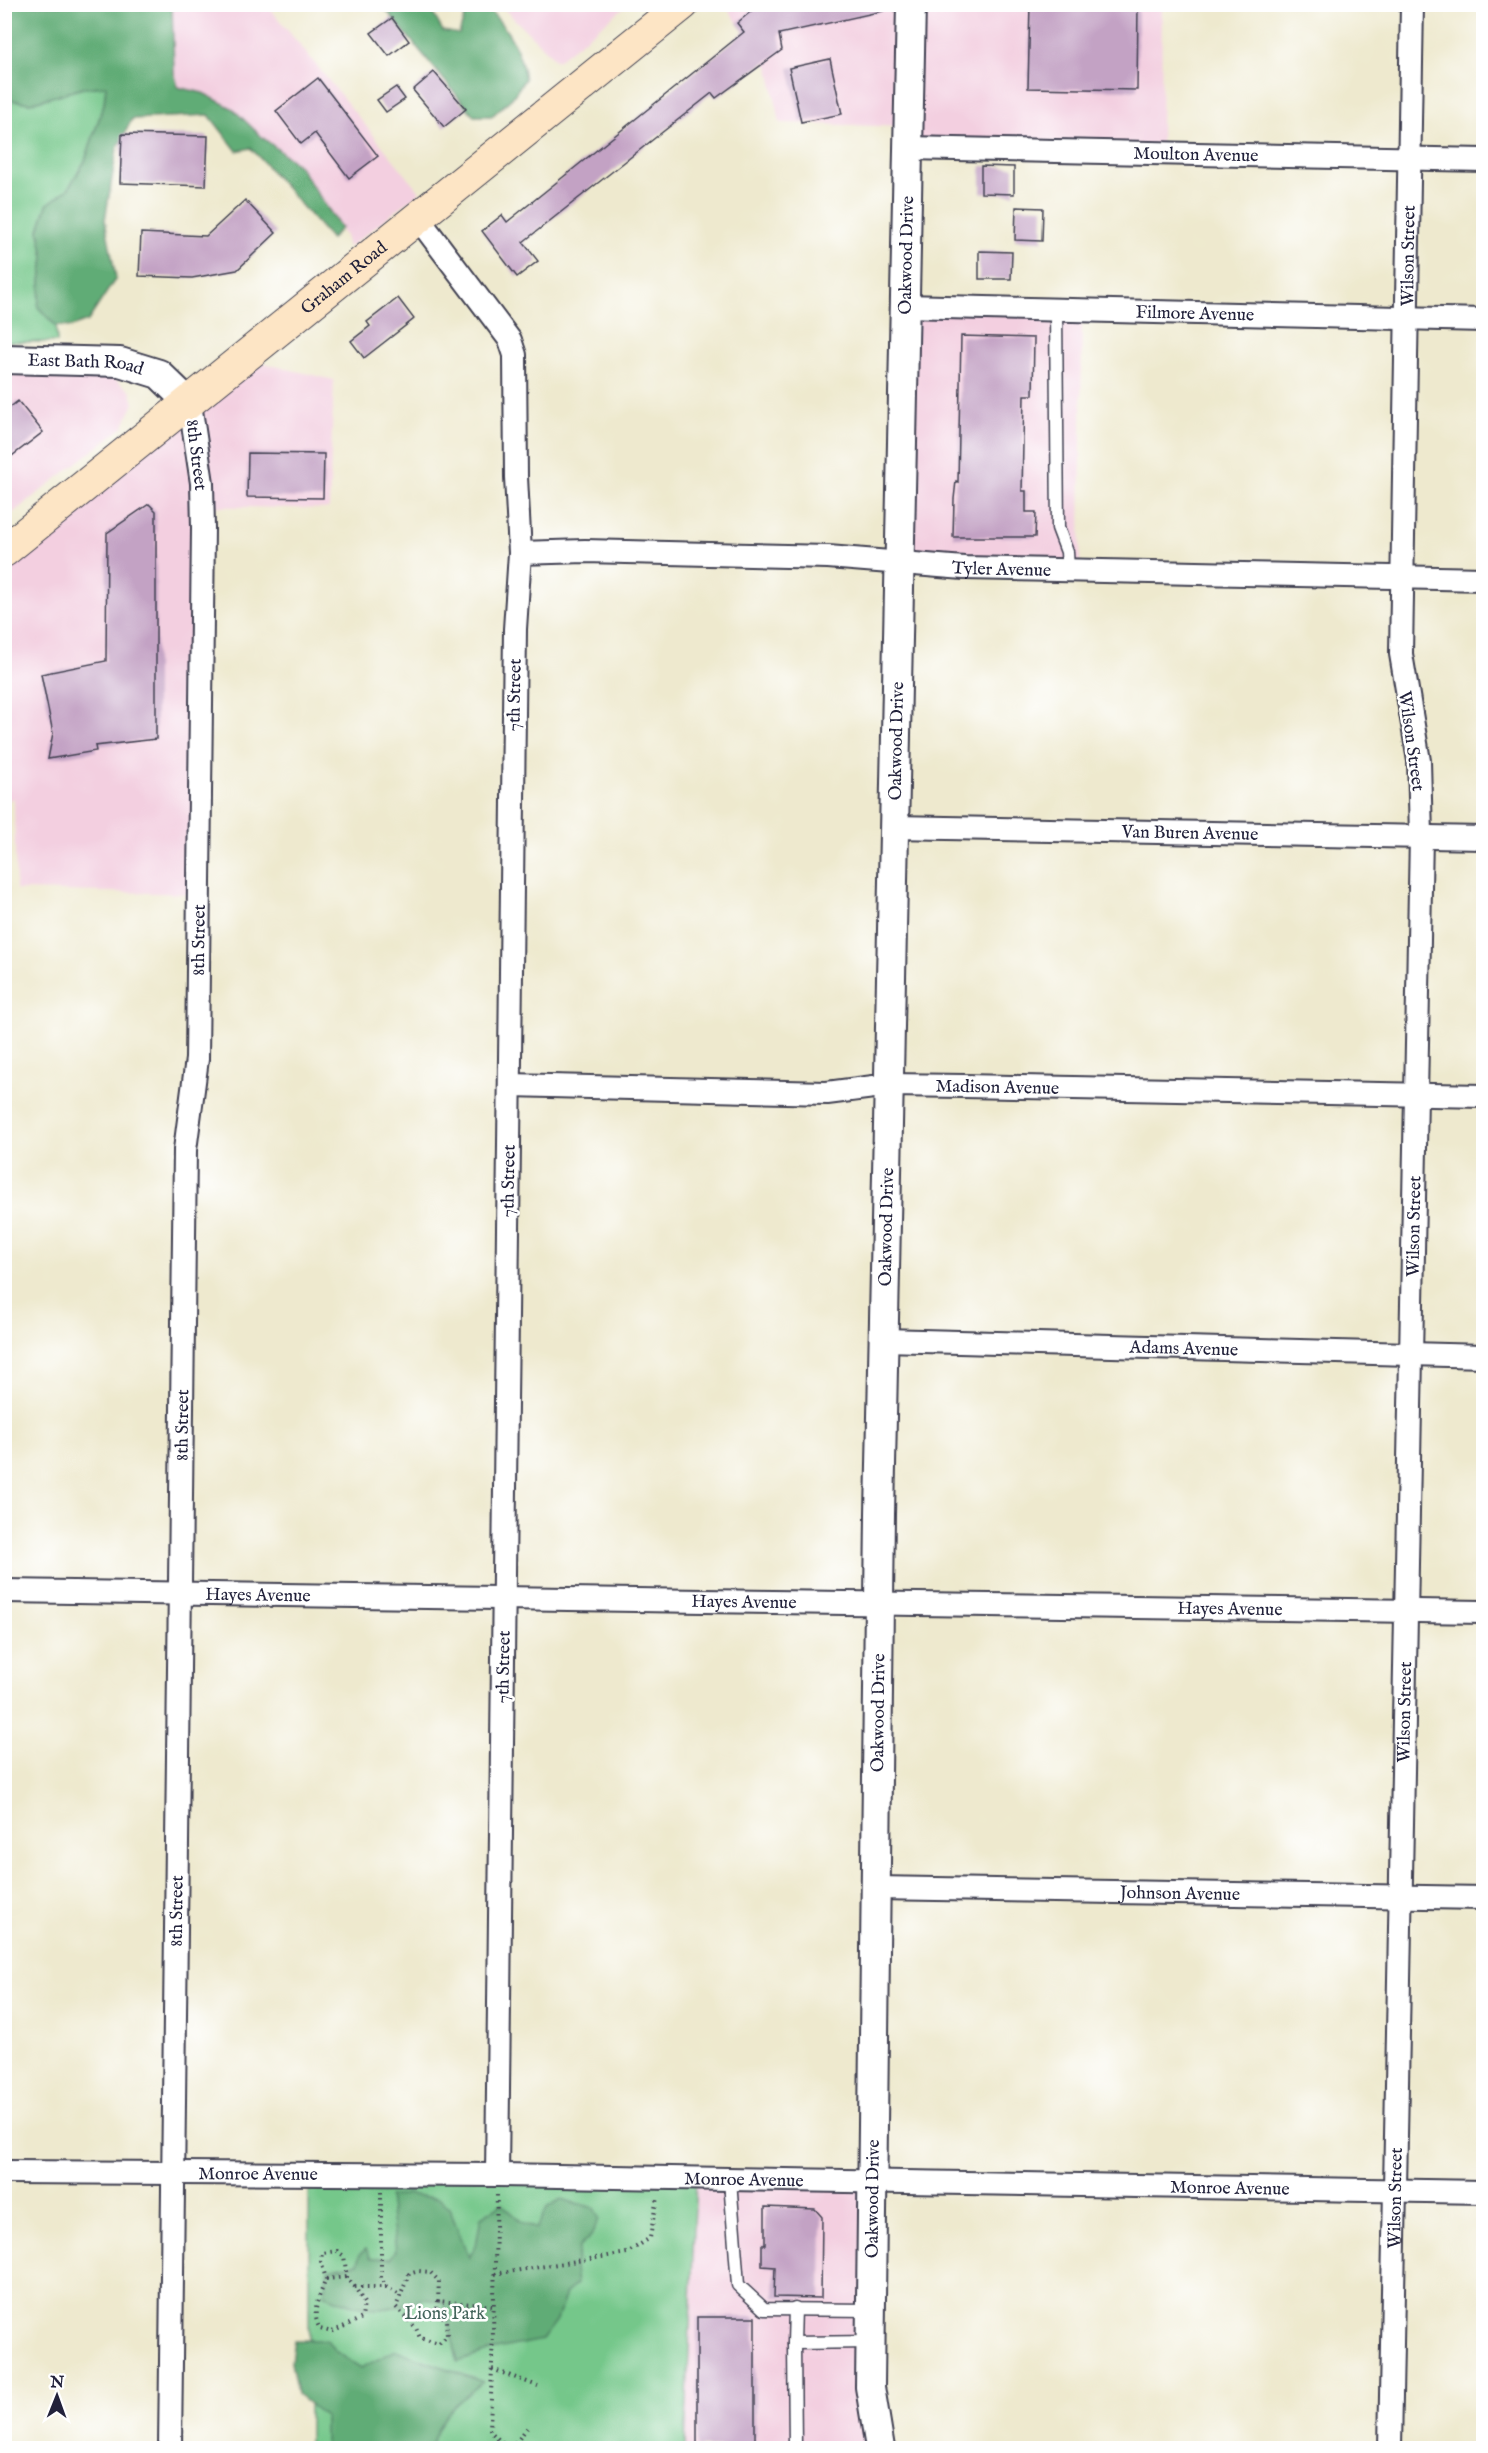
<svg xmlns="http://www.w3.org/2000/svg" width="1488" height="2453" viewBox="0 0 1488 2453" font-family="'IM FELL English',serif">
	<rect width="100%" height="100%" fill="#fff"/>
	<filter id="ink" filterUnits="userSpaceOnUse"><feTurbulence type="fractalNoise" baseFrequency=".0167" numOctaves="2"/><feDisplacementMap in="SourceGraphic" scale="12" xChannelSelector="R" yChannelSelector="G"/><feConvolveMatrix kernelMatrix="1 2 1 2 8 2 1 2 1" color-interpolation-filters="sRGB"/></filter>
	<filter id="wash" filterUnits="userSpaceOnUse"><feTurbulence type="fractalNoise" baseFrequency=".008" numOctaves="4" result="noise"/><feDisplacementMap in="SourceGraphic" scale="24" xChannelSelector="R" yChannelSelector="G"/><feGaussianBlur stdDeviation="1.35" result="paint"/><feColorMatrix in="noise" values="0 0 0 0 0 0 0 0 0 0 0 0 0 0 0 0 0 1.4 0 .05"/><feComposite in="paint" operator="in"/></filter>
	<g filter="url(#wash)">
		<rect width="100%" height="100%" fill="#eee9ce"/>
		<!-- built -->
		<g fill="#f3cfe0">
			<path d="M 172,5 L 267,5 L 420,192 L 348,248 L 345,236 L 299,166 L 262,137 L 232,108 L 203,93 L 178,87 L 174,72 Z"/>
			<path d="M 500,5 L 627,5 L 557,61 Z"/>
			<path d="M 725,5 L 1162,5 L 1161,154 L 908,148 L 908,127 L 780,123 L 769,68 Z"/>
			<path d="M 905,306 L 1082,312 L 1080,571 L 901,562 Z"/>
			<path d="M 245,359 L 334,380 L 329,509 L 203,506 L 199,894 L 16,890 L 14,798 L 5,802 L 5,551 Z"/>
			<path d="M 5,374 L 113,378 L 130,390 L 134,403 L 123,427 L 5,519 Z"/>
			<path d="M 696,2180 L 872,2182 L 880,2448 L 685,2448 Z"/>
		</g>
		<!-- green -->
		<g fill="#75c78a" stroke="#4c7462" stroke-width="1.5">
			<path d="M 106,86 L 104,104 L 85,161 L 68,189 L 47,205 L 39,230 L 44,257 L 38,307 L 56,326 L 57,342 L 5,342 L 4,99 L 30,103 L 83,88 Z"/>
			<path d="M 309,2175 L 696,2180 L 685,2448 L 309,2448 Z"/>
		</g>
		<!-- forest -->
		<g fill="#60ac76" stroke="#416758" stroke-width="1.5">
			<path d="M 4,5 L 172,5 L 174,72 L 178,87 L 203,93 L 232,108 L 262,137 L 299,166 L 341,228 L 331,239 L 251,148 L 237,151 L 209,115 L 132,119 L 117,149 L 105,220 L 116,278 L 88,321 L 71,327 L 56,326 L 38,307 L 44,257 L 39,230 L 47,205 L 68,189 L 85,161 L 104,104 L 106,86 L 83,88 L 30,103 L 5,99 Z"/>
			<path d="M 382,5 L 428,5 L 443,31 L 459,34 L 468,5 L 485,5 C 507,28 520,47 525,79 L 512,98 L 492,116 L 474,116 Z"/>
			<path d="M 407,2194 L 440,2199 L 449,2208 L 469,2257 L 476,2246 L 481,2217 L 502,2204 L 522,2222 L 536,2229 L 547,2208 L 561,2199 L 594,2208 L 599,2219 L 591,2236 L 579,2247 L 575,2268 L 577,2284 L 566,2293 L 557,2320 L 542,2340 L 496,2349 L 458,2362 L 444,2303 C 415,2294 416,2303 389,2308 C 365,2312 345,2303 324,2294 L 328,2269 L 358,2263 L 360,2254 L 366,2249 L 371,2258 L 391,2258 L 396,2250 L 389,2197 Z"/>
			<path d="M 294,2340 L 327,2340 L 335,2351 L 361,2368 L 396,2350 L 483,2382 C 458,2401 438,2417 431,2448 L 325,2448 L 325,2417 L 297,2394 L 291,2362 Z"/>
		</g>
		<g id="blocks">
			<!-- building -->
			<g fill="#c3a2c4">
				<path d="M 760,4 L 882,4 L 883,11 L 779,34 L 782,50 L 716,98 L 712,93 L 523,242 L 538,261 L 517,277 L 482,231 L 502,215 L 507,222 L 744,32 L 737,23 Z"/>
				<path d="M 1030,4 L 1138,4 L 1137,90 L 1028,88 Z"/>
				<path d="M 392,18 L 409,41 L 389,56 L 371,33 Z"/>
				<path d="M 830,59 L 842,114 L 801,122 L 789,68 Z"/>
				<path d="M 434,72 L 466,109 L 444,127 L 413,90 Z"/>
				<path d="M 318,78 L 378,156 L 349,178 L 315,133 L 301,144 L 276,111 Z"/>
				<path d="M 396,87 L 405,99 L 386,112 L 377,100 Z"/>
				<path d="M 122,134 L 208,136 L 206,186 L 120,183 Z"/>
				<path d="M 981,166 L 1014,167 L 1014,194 L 981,193 Z"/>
				<path d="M 245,200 L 276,233 L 237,270 L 192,278 L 139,276 L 141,233 L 206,236 Z"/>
				<path d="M 1016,207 L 1043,208 L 1042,241 L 1015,240 Z"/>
				<path d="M 979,251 L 1012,252 L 1011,279 L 979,279 Z"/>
				<path d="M 398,298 L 414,319 L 364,358 L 351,341 L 370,326 L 367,322 Z"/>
				<path d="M 961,336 L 1034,338 L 1033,395 L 1024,395 L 1022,491 L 1026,491 L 1026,512 L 1036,512 L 1035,537 L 953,537 L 954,499 L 956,481 L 958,482 Z"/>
				<path d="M 18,401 L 43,432 L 4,462 L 4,412 Z"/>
				<path d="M 248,453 L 324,454 L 323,498 L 247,497 Z"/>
				<path d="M 149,504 L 156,511 L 156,739 L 95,746 L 96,751 L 48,759 L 53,733 L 41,674 L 106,661 L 107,533 Z"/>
				<path d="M 765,2207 L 815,2209 L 822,2217 L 821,2298 L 774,2297 L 775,2267 L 762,2266 L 762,2245 L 765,2245 Z"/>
				<rect x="697" y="2317" width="58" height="131"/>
			</g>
		</g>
	</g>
	<g filter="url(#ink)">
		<use href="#blocks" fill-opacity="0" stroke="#414051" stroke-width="1.5"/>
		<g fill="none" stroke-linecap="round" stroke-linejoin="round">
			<!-- service casing -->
			<g stroke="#414051" stroke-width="15">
				<g id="service">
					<path d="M 1056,311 L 1058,528 L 1067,552 L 1068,570"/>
					<path d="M 730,2180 L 738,2285 L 764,2309 L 871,2310"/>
					<path d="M 795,2308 L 794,2343 L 871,2342"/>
					<path d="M 794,2343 L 795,2448"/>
				</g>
			</g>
			<!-- minor casing -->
			<g stroke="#414051" stroke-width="26">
				<g id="minor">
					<path id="s1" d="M 908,148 L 1484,160"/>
					<path d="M 418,218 L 510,340 L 515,355 L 516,477 L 520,553 L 515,629 L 497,2175"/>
					<path id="s2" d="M 905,306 L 1484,320"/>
					<path id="s3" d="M 520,553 L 585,551 L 828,557 L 964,568 L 1484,579"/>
					<path id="s4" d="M 894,827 L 1484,838"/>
					<path id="s5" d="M 510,1085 L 827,1093 L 889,1085 L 964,1086 L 1484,1096"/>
					<path id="s6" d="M 884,1340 L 1484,1356"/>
					<path id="s7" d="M 4,1591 L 1484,1612"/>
					<path id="s8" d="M 876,1888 L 1484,1898"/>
					<path id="s9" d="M 4,2172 L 497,2175 L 1484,2192"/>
					<path id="s10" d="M 170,2448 L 185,1150 L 197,1059 L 203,528 L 202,483 L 190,404"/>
					<path id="s11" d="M 1390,2448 L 1421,836 L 1419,761 L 1401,654 L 1412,4"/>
				</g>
			</g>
			<!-- tertiary casing -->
			<g stroke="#414051" stroke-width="32">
				<g id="tertiary">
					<path id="s12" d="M 4,359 L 120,362 L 159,374 L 190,404"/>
					<path id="s13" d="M 880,2448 L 870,2387 L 880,1514 L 911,4"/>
				</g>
			</g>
			<!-- secondary casing -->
			<g stroke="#414051" stroke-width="34">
				<g id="secondary">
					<path id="s14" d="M 4,551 L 683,4"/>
				</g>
			</g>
			<!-- path -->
			<g stroke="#414051" stroke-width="4" stroke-dasharray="1.5 4.5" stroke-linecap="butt">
				<path d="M 381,2192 L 381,2278 L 386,2287 L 401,2296"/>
				<path d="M 497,2195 L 490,2431 L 507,2448"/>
				<path d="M 495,2274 L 627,2253 L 650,2238 L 657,2197"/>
				<path d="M 326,2279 L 346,2277"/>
				<path d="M 355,2287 L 347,2278 L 344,2256 L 337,2251 L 322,2253 L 321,2261 L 326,2279 C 320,2296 310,2311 320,2329 L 332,2332 L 362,2318 L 364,2303 L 355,2287 L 386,2287"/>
				<path d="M 438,2301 L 439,2281 L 430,2272 L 419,2271 L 409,2274 L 396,2307 L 416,2328 L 420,2338 L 439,2344 L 447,2336 L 446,2320 L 437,2310 L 438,2301 L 494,2306"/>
				<path d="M 492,2369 L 538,2386"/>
				<path d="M 512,2448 L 527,2428"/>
			</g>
			<!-- service -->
			<use href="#service" stroke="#fff" stroke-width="12"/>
			<!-- minor -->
			<use href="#minor" stroke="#fff" stroke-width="22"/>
			<!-- tertiary -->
			<use href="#tertiary" stroke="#fff" stroke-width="28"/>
			<!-- secondary -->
			<use href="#secondary" stroke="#fde5c5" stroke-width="32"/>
		</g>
	</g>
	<g text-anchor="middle" stroke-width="5" stroke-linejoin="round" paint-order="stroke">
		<!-- street labels -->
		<g font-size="18" fill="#22223b" stroke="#fff">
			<text dy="6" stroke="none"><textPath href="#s1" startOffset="288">Moulton Avenue</textPath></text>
			<text dy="6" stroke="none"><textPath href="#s13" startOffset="2194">Oakwood Drive</textPath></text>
			<text dy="6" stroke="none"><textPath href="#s11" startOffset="2194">Wilson Street</textPath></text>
			<text dy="6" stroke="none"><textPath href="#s14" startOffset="436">Graham Road</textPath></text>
			<text dy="6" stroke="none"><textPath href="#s2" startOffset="290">Filmore Avenue</textPath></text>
			<text dy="6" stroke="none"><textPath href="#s12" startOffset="82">East Bath Road</textPath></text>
			<text transform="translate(197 455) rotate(83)" y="6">8th Street</text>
			<text dy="6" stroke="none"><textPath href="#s3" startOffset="482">Tyler Avenue</textPath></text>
			<text transform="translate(514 695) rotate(-89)" y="6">7th Street</text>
			<text dy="6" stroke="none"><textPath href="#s13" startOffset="1708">Oakwood Drive</textPath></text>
			<text transform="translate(1412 741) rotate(82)" y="6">Wilson Street</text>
			<text dy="6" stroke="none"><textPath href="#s4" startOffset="296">Van Buren Avenue</textPath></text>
			<text dy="6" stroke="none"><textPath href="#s10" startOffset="1509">8th Street</textPath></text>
			<text dy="6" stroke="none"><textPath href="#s5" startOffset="488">Madison Avenue</textPath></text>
			<text transform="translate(508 1181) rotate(-89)" y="6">7th Street</text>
			<text dy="6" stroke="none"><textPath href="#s11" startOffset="1222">Wilson Street</textPath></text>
			<text dy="6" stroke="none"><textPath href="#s13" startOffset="1222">Oakwood Drive</textPath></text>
			<text dy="6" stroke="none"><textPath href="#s6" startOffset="300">Adams Avenue</textPath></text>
			<text dy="6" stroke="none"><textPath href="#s10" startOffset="1023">8th Street</textPath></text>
			<text dy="6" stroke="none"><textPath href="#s7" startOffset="254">Hayes Avenue</textPath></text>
			<text dy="6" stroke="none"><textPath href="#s7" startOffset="740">Hayes Avenue</textPath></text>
			<text dy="6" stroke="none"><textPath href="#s7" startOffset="1226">Hayes Avenue</textPath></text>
			<text transform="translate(503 1667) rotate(-89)" y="6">7th Street</text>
			<text dy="6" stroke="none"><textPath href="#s11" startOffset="736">Wilson Street</textPath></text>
			<text dy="6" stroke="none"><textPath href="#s13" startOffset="736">Oakwood Drive</textPath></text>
			<text dy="6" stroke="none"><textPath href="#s8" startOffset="304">Johnson Avenue</textPath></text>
			<text dy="6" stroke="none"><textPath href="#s10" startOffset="537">8th Street</textPath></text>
			<text dy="6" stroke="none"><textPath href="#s9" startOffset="254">Monroe Avenue</textPath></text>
			<text dy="6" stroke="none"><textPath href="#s9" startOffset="740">Monroe Avenue</textPath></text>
			<text dy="6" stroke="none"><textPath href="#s9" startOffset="1226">Monroe Avenue</textPath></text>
			<text dy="6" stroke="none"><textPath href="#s11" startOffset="250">Wilson Street</textPath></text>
			<text dy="6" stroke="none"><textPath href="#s13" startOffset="250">Oakwood Drive</textPath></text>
		</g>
		<!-- park labels -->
		<g font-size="18" fill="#43645b" stroke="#fff">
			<text x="445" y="2319">Lions Park</text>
		</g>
	</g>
	<!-- margin -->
	<rect width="1488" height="2453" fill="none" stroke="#fff" stroke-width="24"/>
	<!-- north arrow -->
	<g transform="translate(57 2396) rotate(1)" stroke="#ffffff" stroke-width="4.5" paint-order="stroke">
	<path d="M0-4.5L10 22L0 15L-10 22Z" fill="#22223b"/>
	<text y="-9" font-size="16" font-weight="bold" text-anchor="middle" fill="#22223b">N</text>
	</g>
</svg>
